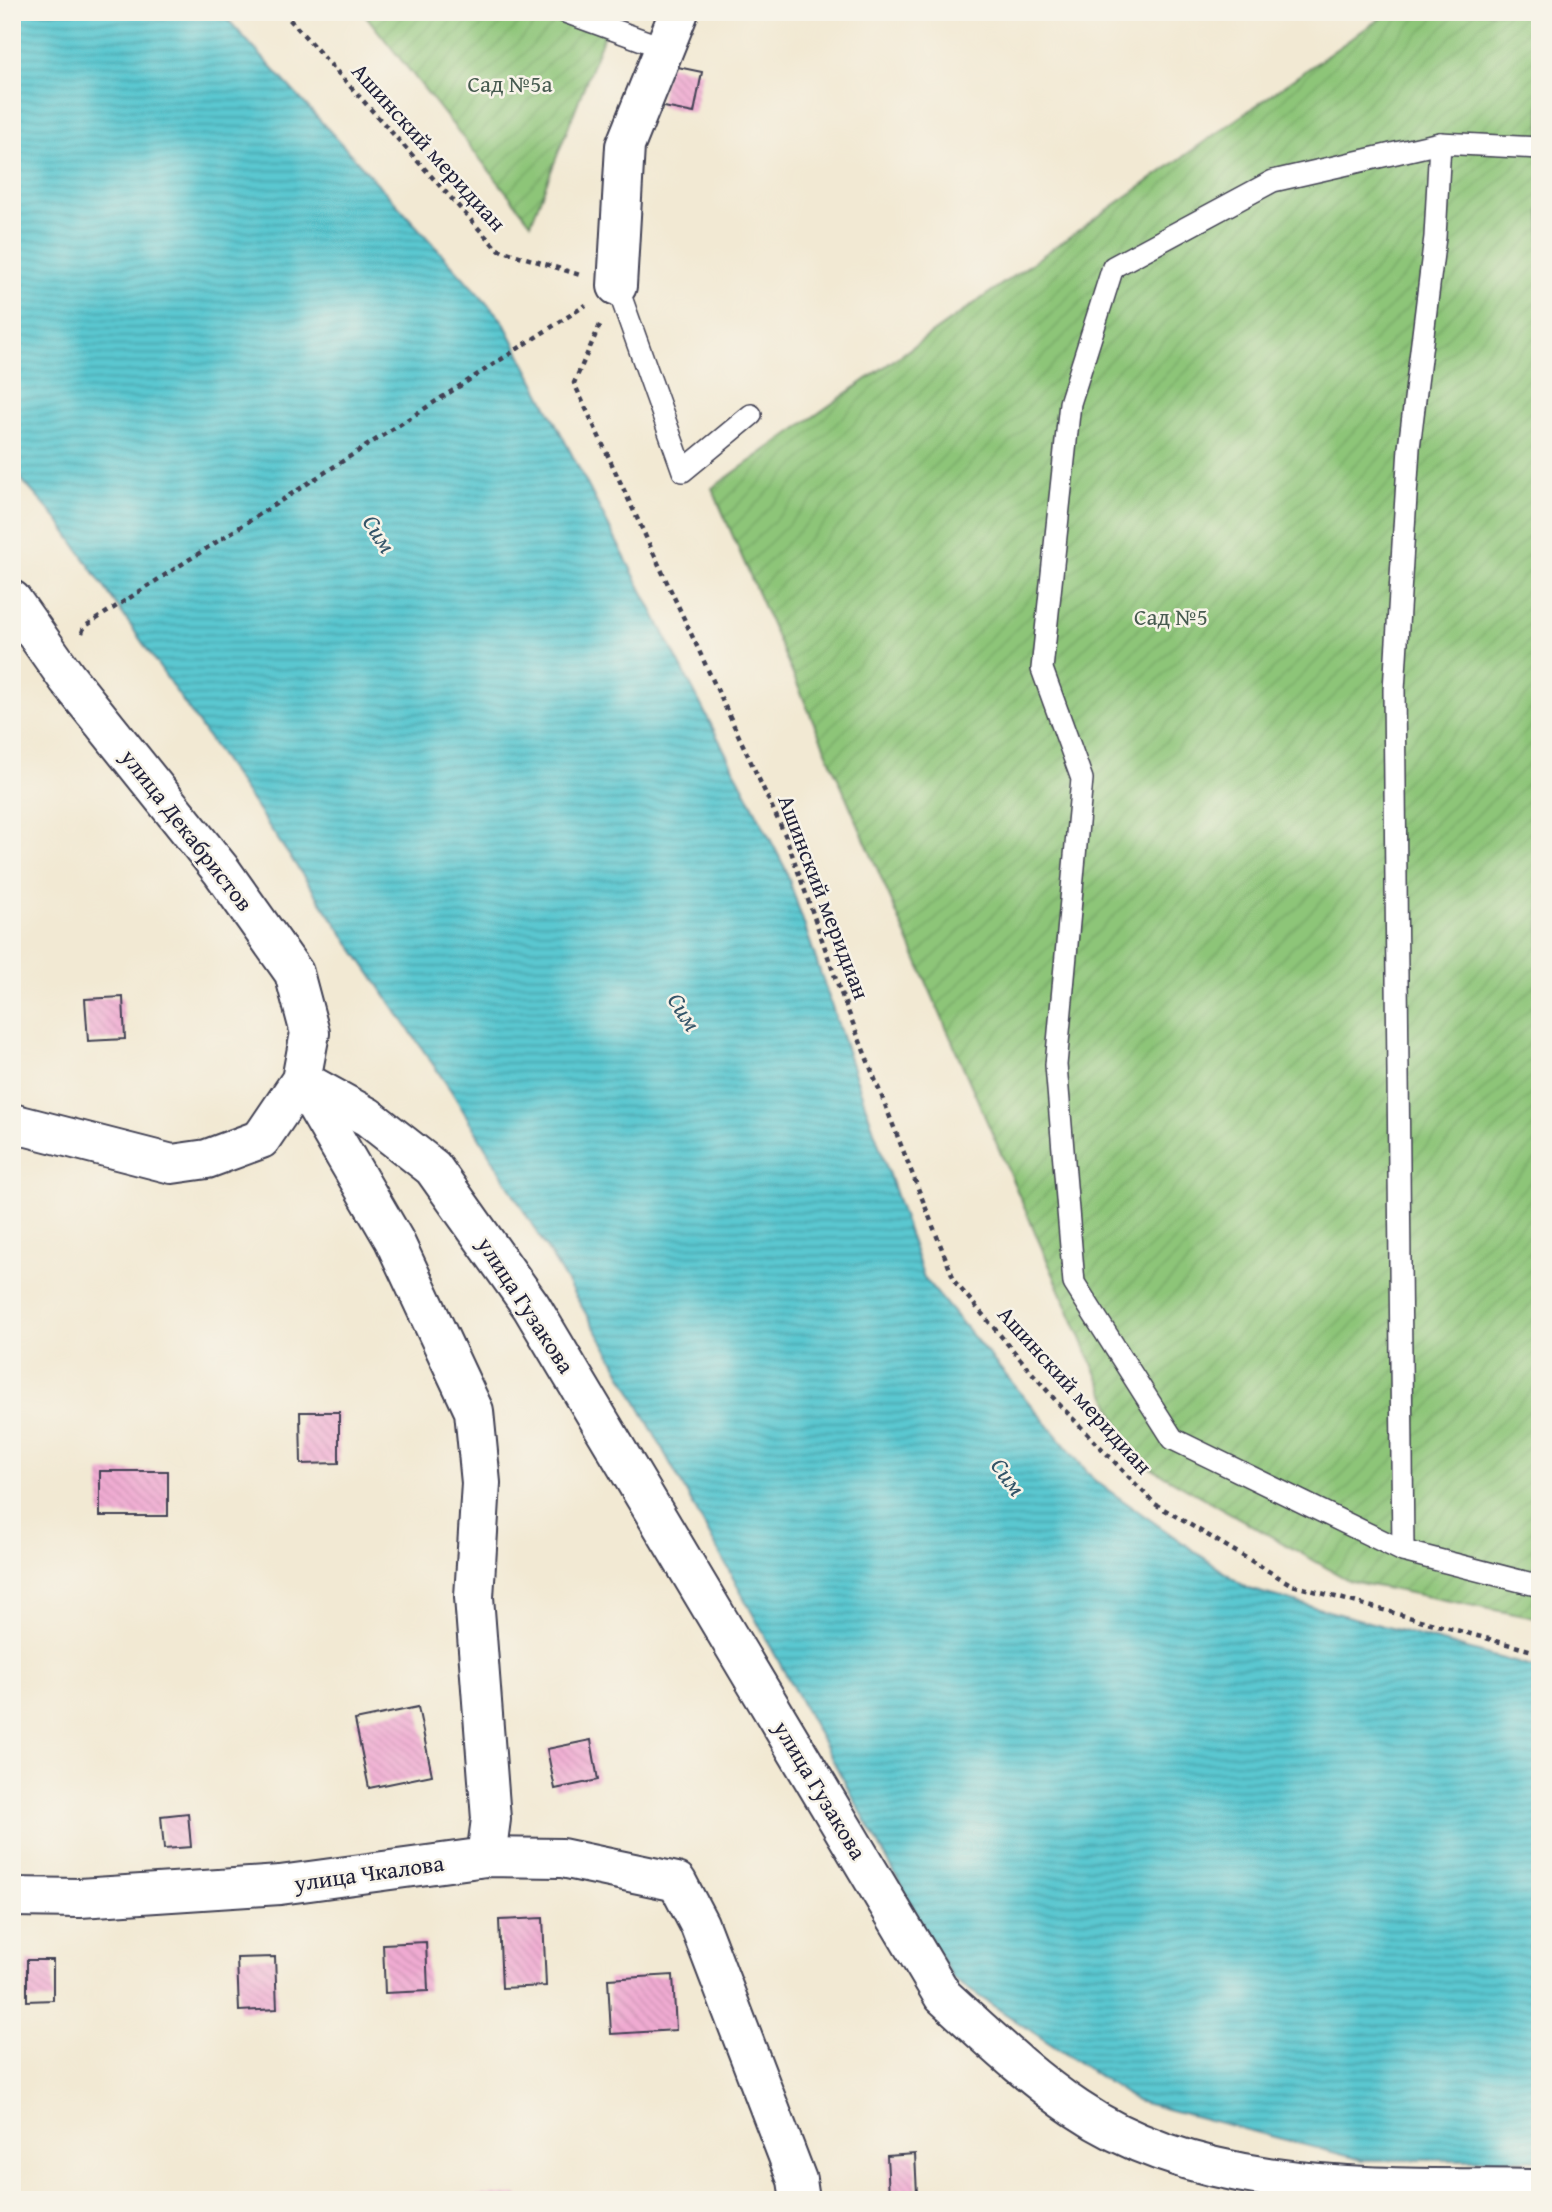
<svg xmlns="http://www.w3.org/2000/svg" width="1552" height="2212" viewBox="0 0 1552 2212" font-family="'Gentium Book Plus',serif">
	<defs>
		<pattern id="garden-furrows" width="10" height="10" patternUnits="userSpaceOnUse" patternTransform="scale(1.75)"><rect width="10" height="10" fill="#8dc578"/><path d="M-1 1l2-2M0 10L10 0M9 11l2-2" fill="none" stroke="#79a969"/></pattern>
		<pattern id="water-rules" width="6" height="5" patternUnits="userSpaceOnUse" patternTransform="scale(1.75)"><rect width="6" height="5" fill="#5ac7d0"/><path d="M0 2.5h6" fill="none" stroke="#4aa1aa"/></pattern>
		<pattern id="building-back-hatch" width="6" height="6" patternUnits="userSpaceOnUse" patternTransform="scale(1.75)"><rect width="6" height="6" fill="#f0abd2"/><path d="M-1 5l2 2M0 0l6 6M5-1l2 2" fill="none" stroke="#ce93b5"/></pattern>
	</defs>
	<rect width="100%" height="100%" fill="#f7f3e8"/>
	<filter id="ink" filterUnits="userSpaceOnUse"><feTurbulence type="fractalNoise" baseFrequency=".0143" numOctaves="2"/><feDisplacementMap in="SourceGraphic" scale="14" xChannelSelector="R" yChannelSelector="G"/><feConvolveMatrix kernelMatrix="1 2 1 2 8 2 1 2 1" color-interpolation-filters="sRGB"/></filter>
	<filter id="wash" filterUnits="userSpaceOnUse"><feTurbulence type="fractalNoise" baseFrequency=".00686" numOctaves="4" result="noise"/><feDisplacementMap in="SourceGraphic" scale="28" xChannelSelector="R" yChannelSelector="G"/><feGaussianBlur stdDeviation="1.57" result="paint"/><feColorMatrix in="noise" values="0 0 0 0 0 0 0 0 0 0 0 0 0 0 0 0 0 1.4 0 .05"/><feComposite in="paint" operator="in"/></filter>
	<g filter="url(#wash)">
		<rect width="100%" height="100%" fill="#f2e9d3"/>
		<!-- garden -->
		<g fill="url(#garden-furrows)" stroke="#58745a" stroke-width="2">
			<path d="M 363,12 L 613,12 L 531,223 Z"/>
			<path d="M 1389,12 L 1540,12 L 1540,1619 L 1350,1581 L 1133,1458 L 712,488 Z"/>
		</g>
		<!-- water -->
		<path fill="url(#water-rules)" stroke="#3e7486" stroke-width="2" d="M 12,12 L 221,12 L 503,321 L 785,868 L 924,1278 L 1094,1480 L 1248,1589 L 1540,1669 L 1540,2160 L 1363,2160 L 1136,2101 L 952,1978 L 611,1355 L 452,1092 L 58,520 L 12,469 Z"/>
		<g id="blocks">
			<!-- building -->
			<g fill="url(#building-back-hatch)">
				<path d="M 668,65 L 702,72 L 694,113 L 659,106 Z"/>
				<path d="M 123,997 L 125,1039 L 88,1041 L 85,999 Z"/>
				<path d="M 300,1412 L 339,1412 L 339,1463 L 301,1464 Z"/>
				<rect x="100" y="1471" width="68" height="45"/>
				<path d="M 418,1707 L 432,1775 L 369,1788 L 355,1720 Z"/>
				<path d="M 591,1740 L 598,1780 L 555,1789 L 547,1749 Z"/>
				<path d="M 188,1813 L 191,1847 L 164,1849 L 161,1816 Z"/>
				<path d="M 543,1918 L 546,1986 L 502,1988 L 499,1920 Z"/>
				<path d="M 426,1942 L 428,1991 L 385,1993 L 383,1944 Z"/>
				<path d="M 275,1957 L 277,2009 L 239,2011 L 237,1958 Z"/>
				<path d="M 27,1960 L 53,1960 L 53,2000 L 27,2001 Z"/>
				<path d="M 673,1975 L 676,2030 L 611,2034 L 608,1979 Z"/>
				<path d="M 915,2154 L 917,2194 L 889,2195 L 887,2156 Z"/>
				<rect x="476" y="2195" width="43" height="5"/>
			</g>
		</g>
	</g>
	<g filter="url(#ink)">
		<use href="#blocks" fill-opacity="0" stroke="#414052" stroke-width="2"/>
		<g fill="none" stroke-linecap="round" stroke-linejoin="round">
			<!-- service casing -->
			<g stroke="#414052" stroke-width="24">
				<g id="service">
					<path d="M 565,12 L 664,48"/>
					<path d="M 1440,143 L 1273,181 L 1113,267 L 1070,403 L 1042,669 L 1082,779 L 1056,1065 L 1074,1283 L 1173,1439 L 1403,1551 L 1540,1586"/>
					<path d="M 617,286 L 683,471 L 751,415"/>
					<path d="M 1403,1551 L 1394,690 L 1409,448 L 1435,237 L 1440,143 L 1540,148"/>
				</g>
			</g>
			<!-- minor casing -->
			<g stroke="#414052" stroke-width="42">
				<g id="minor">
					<path d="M 617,286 L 625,146 L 679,12"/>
					<path d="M 12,600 L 67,678 L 221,870 L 294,973 L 310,1033 L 301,1080 L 261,1139 L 207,1159 L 172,1164 L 12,1123"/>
					<path d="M 301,1080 L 368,1117 L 433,1168 L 531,1306 L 943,1996 C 986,2035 1028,2076 1077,2109 C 1207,2198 1390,2186 1540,2189"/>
					<path d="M 302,1082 L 394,1240 L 474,1411 L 481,1483 L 474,1597 L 491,1819 L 486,1857"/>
					<path d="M 12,1897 L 80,1898 L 280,1885 L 486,1857 L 562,1858 L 677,1882 L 699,1924 L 797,2180 L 800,2200"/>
				</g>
			</g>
			<!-- path -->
			<g stroke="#414052" stroke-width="4.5" stroke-dasharray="5 5" stroke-linecap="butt">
				<path d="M 283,12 L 497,249 L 580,275"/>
				<path d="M 600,325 L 574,383 L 786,837 L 839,988 L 955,1282 L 1056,1401 L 1155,1504 L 1292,1585 L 1540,1653"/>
				<path d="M 82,633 L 84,627 L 586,305"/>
			</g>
			<!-- service -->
			<use href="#service" stroke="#fff" stroke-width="21"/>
			<!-- minor -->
			<use href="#minor" stroke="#fff" stroke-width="38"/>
		</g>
	</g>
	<g text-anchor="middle" stroke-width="5" stroke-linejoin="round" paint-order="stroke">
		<!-- park labels -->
		<g font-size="23" fill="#475b50" stroke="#f7f3e8">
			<text x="510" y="92">Сад №5а</text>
			<text x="1171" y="625">Сад №5</text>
		</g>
		<!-- street labels -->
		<g font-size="23" fill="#22223b" stroke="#f7f3e8">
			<text transform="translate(429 147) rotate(48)" y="8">Ашинский меридиан</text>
			<text transform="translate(187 830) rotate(52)" y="8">улица Декабристов</text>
			<text transform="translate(824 897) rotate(69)" y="8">Ашинский меридиан</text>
			<text transform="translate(526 1305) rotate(57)" y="8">улица Гузакова</text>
			<text transform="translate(1075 1390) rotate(48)" y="8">Ашинский меридиан</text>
			<text transform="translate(820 1790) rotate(59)" y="8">улица Гузакова</text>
			<text transform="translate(369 1873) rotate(-8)" y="8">улица Чкалова</text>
		</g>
		<!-- water labels -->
		<g font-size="24" font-style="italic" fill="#335468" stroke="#f7f3e8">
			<text transform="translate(379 534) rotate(58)" y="8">Сим</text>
			<text transform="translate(684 1012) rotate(58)" y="8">Сим</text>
			<text transform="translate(1008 1477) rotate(54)" y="8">Сим</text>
		</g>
	</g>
	<!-- margin -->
	<rect width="1552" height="2212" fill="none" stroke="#f7f3e8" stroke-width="42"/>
</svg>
